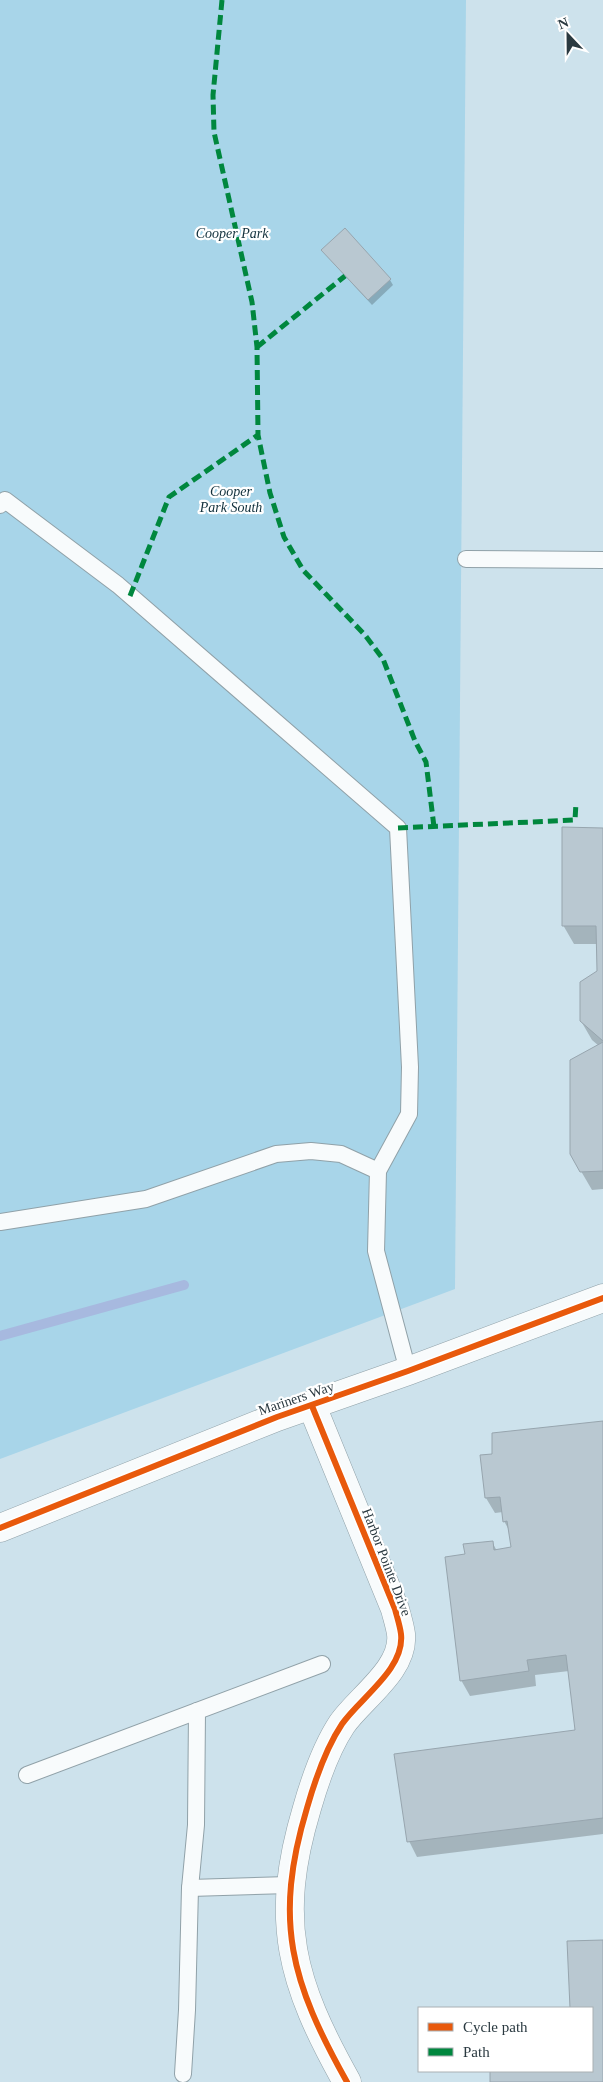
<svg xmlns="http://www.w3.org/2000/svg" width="603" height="2082" viewBox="0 0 603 2082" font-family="'Times New Roman',serif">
	<rect width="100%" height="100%" fill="#cde2ec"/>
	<!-- green -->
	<path fill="#a8d5e9" d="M 0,0 L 466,0 L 455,1289 L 0,1459 Z"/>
	<!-- shadow -->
	<g fill="#0003">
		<path d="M 326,255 L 390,280 L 393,285 L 372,305 Z"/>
		<path d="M 603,829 L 603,1189 L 592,1190 L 571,1154 L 599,1046 L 592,1040 L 581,1021 L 598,971 L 598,944 L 574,944 L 563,925 Z"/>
		<path d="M 603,1422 L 603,1834 L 417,1857 L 409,1841 L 576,1732 L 569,1671 L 535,1675 L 536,1686 L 470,1696 L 461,1680 L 466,1555 L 492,1542 L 497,1551 L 512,1549 L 510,1532 L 504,1521 L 503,1512 L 495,1513 L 486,1498 L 493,1455 Z"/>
		<path d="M 603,1942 L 603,2082 L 491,2082 L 491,2071 L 592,2071 L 592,2008 L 571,2008 L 568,1943 Z"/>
	</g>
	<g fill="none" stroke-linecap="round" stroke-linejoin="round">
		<!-- stream -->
		<path stroke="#a7b9df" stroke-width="10" d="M 0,1336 L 184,1285"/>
	</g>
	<!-- building -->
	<g fill="#b9c8d1" stroke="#97a5ae">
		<path d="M 345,228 L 391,279 L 368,300 L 321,250 Z"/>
		<path d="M 562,827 L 603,828 L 603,1041 L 580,1021 L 580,982 L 597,971 L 596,926 L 562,926 Z"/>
		<path d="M 603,1042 L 603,1171 L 580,1172 L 570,1154 L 570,1060 Z"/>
		<path d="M 603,1421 L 603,1818 L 407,1842 L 394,1754 L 575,1730 L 566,1655 L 527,1660 L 529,1671 L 460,1681 L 445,1557 L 465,1554 L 463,1544 L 493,1541 L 494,1550 L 511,1547 L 507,1521 L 503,1522 L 500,1497 L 485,1498 L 480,1455 L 492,1454 L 492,1433 Z"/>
		<path d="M 603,1940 L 603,2082 L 490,2082 L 490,2071 L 592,2071 L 592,2008 L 570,2008 L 567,1941 Z"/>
	</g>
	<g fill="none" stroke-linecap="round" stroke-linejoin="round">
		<!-- lane casing -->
		<g stroke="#90a1a8" stroke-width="18">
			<g id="lane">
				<path d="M 0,505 L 5,500 L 118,585 L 398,828 L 410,1067 L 409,1114 L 378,1171 L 376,1251 L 408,1371"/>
				<path d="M 466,559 L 603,560"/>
				<path d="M 0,1222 L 146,1199 L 276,1154 L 311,1151 L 341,1154 L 378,1171"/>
				<path d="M 27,1775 L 322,1664"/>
				<path d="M 190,1888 L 289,1885"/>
				<path d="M 183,2074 L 187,2010 L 190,1888 L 196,1825 L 197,1711"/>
			</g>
		</g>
		<!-- street casing -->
		<g stroke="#90a1a8" stroke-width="29">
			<g id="street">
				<path d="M 312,1406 L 395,1609 C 397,1617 400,1626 401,1634 C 405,1669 360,1698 342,1724 C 326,1748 315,1780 307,1808 C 273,1921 291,1982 347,2082"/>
				<path d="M 0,1528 L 277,1417 L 408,1371 L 603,1298"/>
			</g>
		</g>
		<!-- lane -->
		<use href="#lane" stroke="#f8fbfc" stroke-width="16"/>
		<!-- street -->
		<use href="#street" stroke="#f8fbfc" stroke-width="28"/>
		<!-- quiet -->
		<g stroke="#00873e" stroke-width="5" stroke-dasharray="10 5" stroke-linecap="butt">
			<path d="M 222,0 L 213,95 L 214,132 L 252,302 L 257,347 L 258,435 L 270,493 L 284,537 L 303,570 L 365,635 L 383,659 L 415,741 L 426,762 L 434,827"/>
			<path d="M 257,347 L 345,276"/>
			<path d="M 130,596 L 169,497 L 258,435"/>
			<path d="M 398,828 L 575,820 L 576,803"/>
		</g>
		<!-- cycleway casing -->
		<g stroke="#fff" stroke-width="9">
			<g id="cycleway">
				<path d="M 312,1406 L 395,1609 C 397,1617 400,1626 401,1634 C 405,1669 360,1698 342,1724 C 326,1748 315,1780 307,1808 C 273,1921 291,1982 347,2082"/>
				<path d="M 0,1528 L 277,1417 L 408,1371 L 603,1298"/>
			</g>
		</g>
		<!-- cycleway -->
		<use href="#cycleway" stroke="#e8590c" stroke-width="6"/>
	</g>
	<g text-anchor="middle" stroke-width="4.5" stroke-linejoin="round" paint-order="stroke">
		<!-- park labels -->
		<g font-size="14" font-style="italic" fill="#11303c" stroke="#fff">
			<text x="232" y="238">Cooper Park</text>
			<text x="231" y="496">Cooper<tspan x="231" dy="16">Park South</tspan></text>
		</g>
		<!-- street labels -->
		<g font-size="14" fill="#2a3940" stroke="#fff">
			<text transform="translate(296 1398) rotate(-19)" y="5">Mariners Way</text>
			<text transform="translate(387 1562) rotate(69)" y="5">Harbor Pointe Drive</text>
		</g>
	</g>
	<!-- legend -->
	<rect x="418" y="2007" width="175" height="65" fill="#ffffff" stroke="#aab0b3"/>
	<rect x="428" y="2023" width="25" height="8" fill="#e8590c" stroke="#aab0b3"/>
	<text x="463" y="2032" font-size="15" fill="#2a3940">Cycle path</text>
	<rect x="428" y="2048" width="25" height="8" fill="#00873e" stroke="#aab0b3"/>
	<text x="463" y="2057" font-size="15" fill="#2a3940">Path</text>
	<!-- north arrow -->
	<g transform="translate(568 35) rotate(338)" stroke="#ffffff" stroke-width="4" paint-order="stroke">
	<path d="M0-4L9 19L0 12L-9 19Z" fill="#2a3940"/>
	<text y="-8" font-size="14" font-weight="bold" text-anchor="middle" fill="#2a3940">N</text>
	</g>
</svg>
